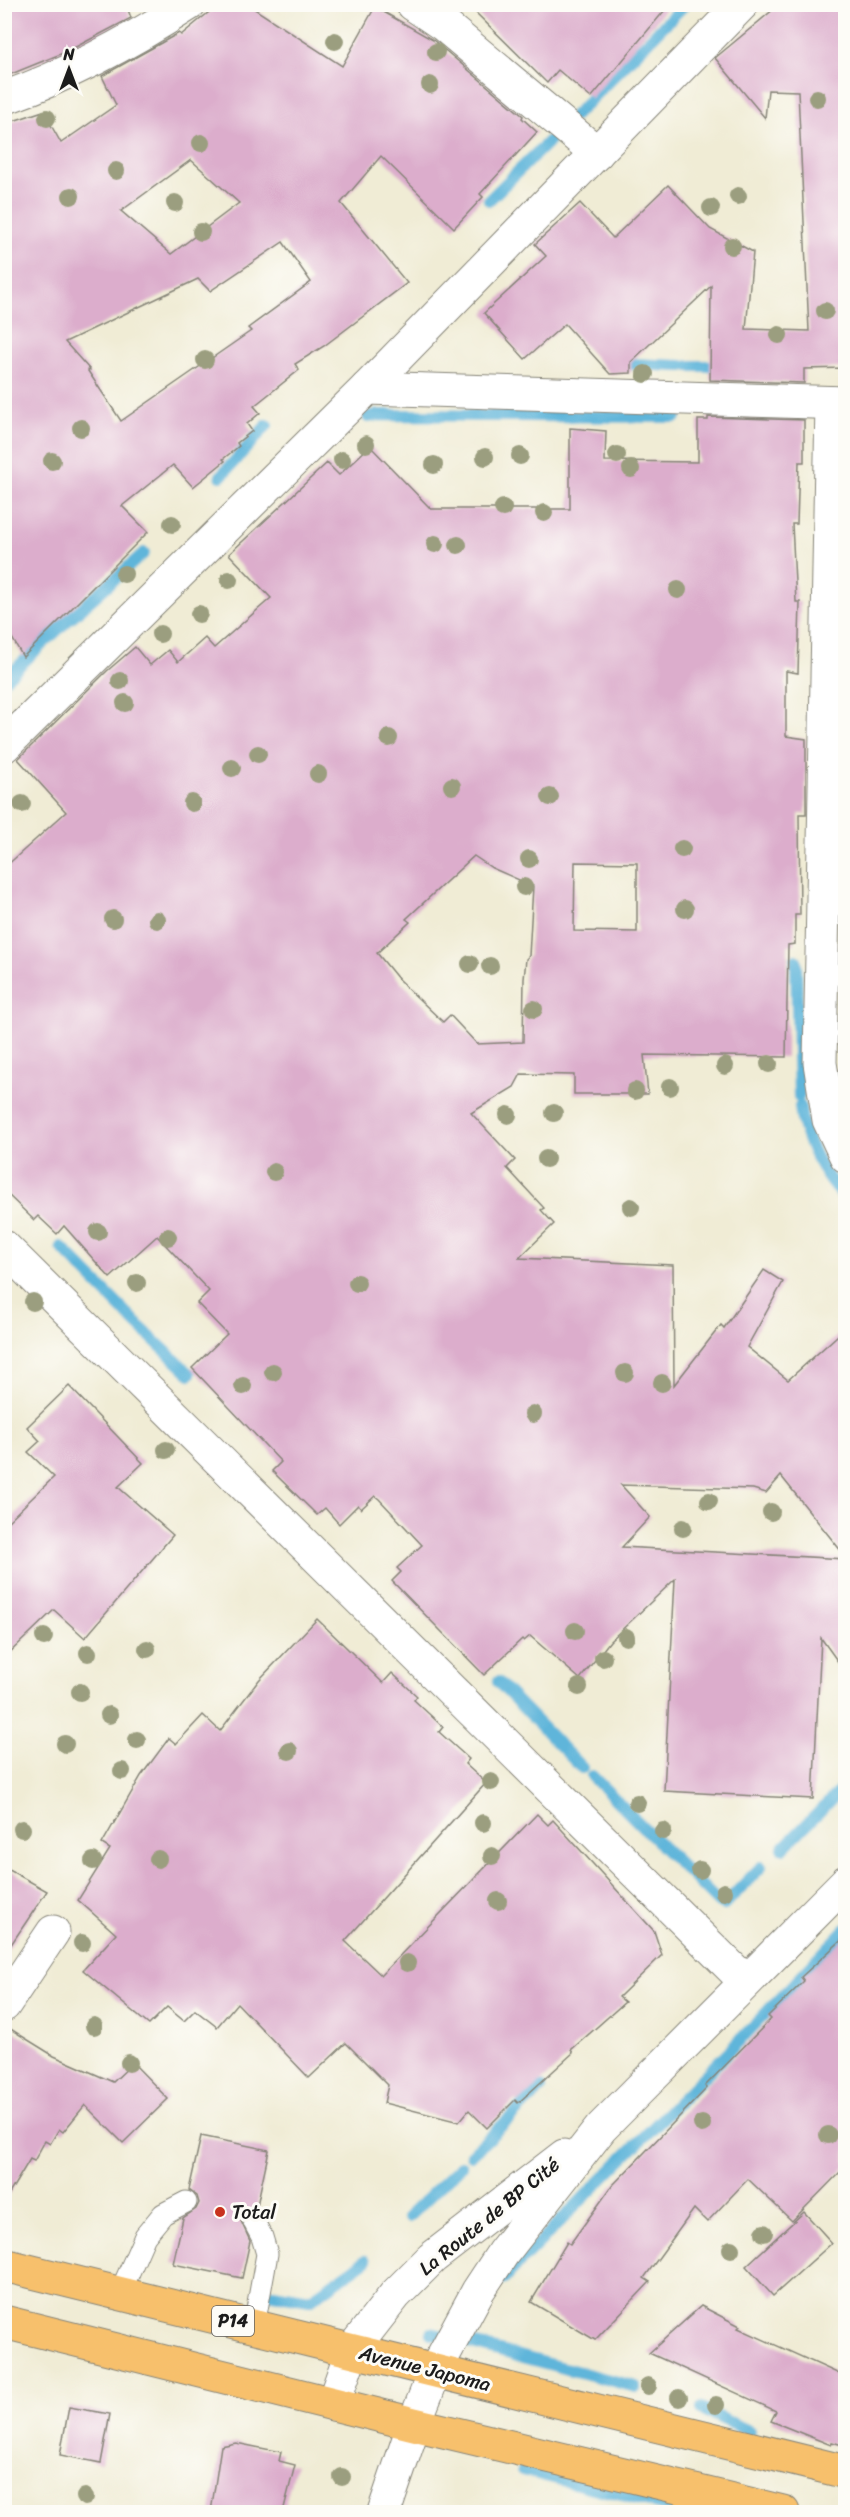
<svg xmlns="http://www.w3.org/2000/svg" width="850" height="2517" viewBox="0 0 850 2517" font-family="Sriracha,sans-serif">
	<rect width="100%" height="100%" fill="#fdfcf7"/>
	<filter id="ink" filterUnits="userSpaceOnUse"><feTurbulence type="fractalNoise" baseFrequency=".0167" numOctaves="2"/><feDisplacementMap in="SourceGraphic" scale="12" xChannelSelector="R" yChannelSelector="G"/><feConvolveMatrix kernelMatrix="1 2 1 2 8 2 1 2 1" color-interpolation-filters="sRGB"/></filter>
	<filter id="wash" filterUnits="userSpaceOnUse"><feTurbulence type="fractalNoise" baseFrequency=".008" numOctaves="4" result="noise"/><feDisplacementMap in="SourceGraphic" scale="24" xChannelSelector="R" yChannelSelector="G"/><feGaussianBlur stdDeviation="1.35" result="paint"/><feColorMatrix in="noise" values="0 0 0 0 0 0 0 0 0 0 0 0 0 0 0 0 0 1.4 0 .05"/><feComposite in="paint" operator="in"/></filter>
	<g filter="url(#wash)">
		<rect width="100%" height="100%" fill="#f0ecd5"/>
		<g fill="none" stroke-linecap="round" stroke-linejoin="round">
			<!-- stream -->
			<g stroke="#5eb5da" stroke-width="12">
				<path d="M 574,116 L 685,4"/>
				<path d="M 489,200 L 549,141"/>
				<path d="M 630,364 L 682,366"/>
				<path d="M 689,366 L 726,366"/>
				<path d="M 368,417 L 378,415 L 676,417"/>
				<path d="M 221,476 L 267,425"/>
				<path d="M 4,680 L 67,621 L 144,553"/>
				<path d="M 796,960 L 799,1096"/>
				<path d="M 800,1106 C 802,1138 824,1176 846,1199"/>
				<path d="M 61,1247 L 138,1325 L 190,1374"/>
				<path d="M 498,1682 L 582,1768"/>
				<path d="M 592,1776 L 719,1903 L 724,1905 L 761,1867"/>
				<path d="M 783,1848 L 846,1785"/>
				<path d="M 471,2155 L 541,2088"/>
				<path d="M 408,2217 L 461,2166"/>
				<path d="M 502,2280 L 740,2040 L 846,1929"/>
				<path d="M 267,2293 L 310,2300 L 365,2261"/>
				<path d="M 431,2333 L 636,2387"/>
				<path d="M 701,2409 L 749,2431"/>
				<path d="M 522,2470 L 677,2509"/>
			</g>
		</g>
		<g id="blocks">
			<!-- building -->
			<g fill="#dcadcc" fill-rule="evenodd">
				<path d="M 4,4 L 126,4 L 131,18 L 68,51 L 4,77 Z"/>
				<path d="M 219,4 L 247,4 L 342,66 L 375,7 L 433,40 L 523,116 L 522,118 L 537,132 L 480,194 L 483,197 L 454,228 L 381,156 L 341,203 L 407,283 L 324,346 L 295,364 L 299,370 L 254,406 L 260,413 L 247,424 L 252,431 L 237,443 L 239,446 L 223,459 L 225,461 L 193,487 L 173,465 L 122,506 L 148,532 L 23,657 L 4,624 L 4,124 L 43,111 L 61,143 L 116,105 L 102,76 L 179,33 L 181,35 ZM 191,160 L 239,203 L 171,254 L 121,211 ZM 283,242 L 311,282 L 248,328 L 251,331 L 121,421 L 88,371 L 90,370 L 65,342 L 198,279 L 210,291 Z"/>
				<path d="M 467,4 L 670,4 L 591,98 L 558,70 L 547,83 Z"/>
				<path d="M 780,4 L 846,4 L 846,368 L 804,369 L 804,383 L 710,380 L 711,286 L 631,362 L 631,373 L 610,374 L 565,324 L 525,359 L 484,313 L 546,256 L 535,244 L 580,203 L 613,238 L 668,185 L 710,229 L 753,252 L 746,329 L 809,331 L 798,91 L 768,90 L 765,118 L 715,58 Z"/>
				<path d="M 708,417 L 804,420 L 804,462 L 799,462 L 797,524 L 792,524 L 796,602 L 800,602 L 798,673 L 786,671 L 786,736 L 806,739 L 806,814 L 799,814 L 800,915 L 795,915 L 795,944 L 788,945 L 786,1057 L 644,1055 L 648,1094 L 574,1094 L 574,1075 L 521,1074 L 514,1087 L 471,1113 L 515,1160 L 507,1168 L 544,1208 L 541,1210 L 554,1224 L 519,1258 L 673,1265 L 674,1385 L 721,1325 L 724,1328 L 764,1270 L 783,1282 L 747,1347 L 788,1380 L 846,1328 L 846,1557 L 781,1476 L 766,1493 L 753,1489 L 621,1485 L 650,1517 L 622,1547 L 846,1559 L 846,1673 L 821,1638 L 813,1799 L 664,1791 L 675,1579 L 610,1641 L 580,1679 L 530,1636 L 524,1641 L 522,1639 L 484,1675 L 392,1581 L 401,1572 L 397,1568 L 422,1545 L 379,1499 L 375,1496 L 361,1509 L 358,1505 L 339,1524 L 325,1508 L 317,1515 L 272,1471 L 281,1462 L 192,1368 L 227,1334 L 197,1303 L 209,1291 L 157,1236 L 110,1278 L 64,1226 L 57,1234 L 38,1216 L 34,1220 L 4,1191 L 4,868 L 66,812 L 18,759 L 107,671 L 135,647 L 150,665 L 168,650 L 178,662 L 205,638 L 214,648 L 271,598 L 229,554 L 327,463 L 339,475 L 370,446 L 431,509 L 570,509 L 570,428 L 606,431 L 605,461 L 698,462 L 698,420 L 708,420 ZM 474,856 L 492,868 L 533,886 L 529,956 L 526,959 L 524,979 L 523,1042 L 477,1044 L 450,1015 L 443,1022 L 399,980 L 377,953 L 410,922 L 406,919 ZM 575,862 L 637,863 L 637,932 L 574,931 Z"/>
				<path d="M 844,747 L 846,814 L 843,814 Z"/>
				<path d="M 69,1386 L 143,1463 L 118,1487 L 173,1535 L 85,1638 L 54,1610 L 4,1658 L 4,1525 L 54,1477 L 28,1452 L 40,1441 L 27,1427 Z"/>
				<path d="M 317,1619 L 383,1683 L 392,1673 L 417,1696 L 414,1700 L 443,1727 L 439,1732 L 469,1759 L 465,1764 L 486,1783 L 345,1941 L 381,1975 L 537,1814 L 548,1825 L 553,1820 L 654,1931 L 662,1955 L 619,1997 L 625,2002 L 571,2050 L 573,2053 L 518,2103 L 515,2100 L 487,2128 L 469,2110 L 459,2122 L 384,2103 L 388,2085 L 346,2043 L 309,2078 L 237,2003 L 217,2027 L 195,2010 L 184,2021 L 167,2007 L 149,2025 L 83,1970 L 116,1934 L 78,1900 L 110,1849 L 102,1844 L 141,1776 L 169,1738 L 176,1744 L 203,1715 L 220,1731 L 259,1680 Z"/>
				<path d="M 4,1867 L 47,1891 L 4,1955 Z"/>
				<path d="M 846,1936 L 846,2166 L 792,2221 L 748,2179 L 707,2222 L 694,2209 L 644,2278 L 650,2282 L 595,2340 L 531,2302 L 567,2242 L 570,2244 L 612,2186 L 707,2088 L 705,2086 L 771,2019 L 768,2016 L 804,1981 L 801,1977 Z"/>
				<path d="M 4,2025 L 54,2056 L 113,2082 L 133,2063 L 168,2099 L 123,2143 L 85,2105 L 63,2132 L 59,2129 L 50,2144 L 45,2141 L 34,2161 L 30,2159 L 4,2202 Z"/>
				<path d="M 201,2136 L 269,2150 L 256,2210 L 248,2211 L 241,2221 L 250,2241 L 242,2278 L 173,2264 L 183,2218 L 196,2209 L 199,2203 L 197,2196 L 189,2190 Z"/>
				<path d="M 804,2212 L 832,2243 L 773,2296 L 746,2266 Z"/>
				<path d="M 701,2306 L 740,2326 L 738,2328 L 846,2377 L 846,2446 L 832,2442 L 831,2445 L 771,2421 L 776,2411 L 649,2353 Z"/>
				<path d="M 69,2407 L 110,2414 L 101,2463 L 60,2455 Z"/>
				<path d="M 236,2443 L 281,2452 L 279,2461 L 295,2465 L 283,2512 L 211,2512 L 221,2446 Z"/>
			</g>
		</g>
	</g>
	<g filter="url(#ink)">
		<use href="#blocks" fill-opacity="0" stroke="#868478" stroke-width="1.5"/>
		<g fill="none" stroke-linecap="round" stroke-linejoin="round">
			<!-- service casing -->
			<g stroke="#868478" stroke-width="23">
				<g id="service">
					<path d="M 254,2222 L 262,2237 L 267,2254 L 254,2326"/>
					<path d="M 120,2293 L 145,2236 L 163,2214 L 186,2202"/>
				</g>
			</g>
			<!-- minor casing -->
			<g stroke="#868478" stroke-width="35">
				<g id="minor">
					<path d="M 413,4 L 444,25 L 597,153"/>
					<path d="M 4,98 C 69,75 132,41 189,4"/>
					<path d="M 367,388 L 846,403"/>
					<path d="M 832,403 L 820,1063 L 829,1120 L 846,1156"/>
					<path d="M 4,2005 L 53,1932"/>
					<path d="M 384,2512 L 414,2424"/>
				</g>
			</g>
			<!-- tertiary casing -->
			<g stroke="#868478" stroke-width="35">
				<g id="tertiary">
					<path d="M 4,746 L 367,388 L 742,4"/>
					<path d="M 4,1247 L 746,1982"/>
					<path d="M 333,2404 L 352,2350 L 395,2295 L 432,2258 L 564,2156"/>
					<path d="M 414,2424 L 436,2369 L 478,2291 L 503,2253 L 601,2128 L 846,1882"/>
				</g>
			</g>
			<!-- primary casing -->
			<g stroke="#868478" stroke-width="35">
				<g id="primary">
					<path d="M 4,2265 L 846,2472"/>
					<path d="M 4,2322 L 414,2424 L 783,2512"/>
				</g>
			</g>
			<!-- service -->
			<use href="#service" stroke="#fff" stroke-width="21"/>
			<!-- minor -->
			<use href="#minor" stroke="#fff" stroke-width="33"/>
			<!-- tertiary -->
			<use href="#tertiary" stroke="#fff" stroke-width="33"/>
			<!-- primary -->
			<use href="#primary" stroke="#f7c06c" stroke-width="33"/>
		</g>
		<!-- trees -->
		<g fill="#9b9e7f">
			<circle cx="335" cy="41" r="9"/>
			<circle cx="436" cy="52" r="9"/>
			<circle cx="430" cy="85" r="9"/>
			<circle cx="817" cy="98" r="9"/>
			<circle cx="47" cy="118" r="9"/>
			<circle cx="201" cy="143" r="9"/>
			<circle cx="116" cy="171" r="9"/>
			<circle cx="71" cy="196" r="9"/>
			<circle cx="738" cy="196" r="9"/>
			<circle cx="175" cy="203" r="9"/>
			<circle cx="711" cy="208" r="9"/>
			<circle cx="201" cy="232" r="9"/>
			<circle cx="732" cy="246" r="9"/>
			<circle cx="825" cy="311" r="9"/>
			<circle cx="779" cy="335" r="9"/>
			<circle cx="205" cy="360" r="9"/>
			<circle cx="645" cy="374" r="9"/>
			<circle cx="81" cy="428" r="9"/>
			<circle cx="366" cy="444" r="9"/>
			<circle cx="617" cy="455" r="9"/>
			<circle cx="520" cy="456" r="9"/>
			<circle cx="485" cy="457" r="9"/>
			<circle cx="342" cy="460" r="9"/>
			<circle cx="52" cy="461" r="9"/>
			<circle cx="434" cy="465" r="9"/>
			<circle cx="631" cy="469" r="9"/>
			<circle cx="503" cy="508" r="9"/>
			<circle cx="544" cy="513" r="9"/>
			<circle cx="172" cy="524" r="9"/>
			<circle cx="435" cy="544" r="9"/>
			<circle cx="458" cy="545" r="9"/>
			<circle cx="124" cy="574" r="9"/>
			<circle cx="229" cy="580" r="9"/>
			<circle cx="678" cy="590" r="9"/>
			<circle cx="199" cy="614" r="9"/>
			<circle cx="160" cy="634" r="9"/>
			<circle cx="120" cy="681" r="9"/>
			<circle cx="125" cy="703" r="9"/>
			<circle cx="389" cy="738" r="9"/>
			<circle cx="258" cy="754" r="9"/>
			<circle cx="232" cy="768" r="9"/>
			<circle cx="318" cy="774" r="9"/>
			<circle cx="452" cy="786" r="9"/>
			<circle cx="550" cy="797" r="9"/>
			<circle cx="192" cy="803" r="9"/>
			<circle cx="22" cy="804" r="9"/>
			<circle cx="682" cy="849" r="9"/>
			<circle cx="529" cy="859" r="9"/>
			<circle cx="524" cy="887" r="9"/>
			<circle cx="685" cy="909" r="9"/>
			<circle cx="113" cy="919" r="9"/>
			<circle cx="157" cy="920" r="9"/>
			<circle cx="470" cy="964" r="9"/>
			<circle cx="490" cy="966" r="9"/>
			<circle cx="534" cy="1009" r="9"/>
			<circle cx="769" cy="1064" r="9"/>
			<circle cx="725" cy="1066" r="9"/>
			<circle cx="670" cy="1087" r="9"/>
			<circle cx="635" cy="1091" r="9"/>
			<circle cx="554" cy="1113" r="9"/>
			<circle cx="508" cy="1115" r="9"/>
			<circle cx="546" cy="1159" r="9"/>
			<circle cx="274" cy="1172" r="9"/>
			<circle cx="631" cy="1207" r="9"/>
			<circle cx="98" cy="1232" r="9"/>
			<circle cx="168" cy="1237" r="9"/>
			<circle cx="137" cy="1283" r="9"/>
			<circle cx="357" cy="1283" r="9"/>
			<circle cx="33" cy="1302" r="9"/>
			<circle cx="273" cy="1372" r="9"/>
			<circle cx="625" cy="1373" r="9"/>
			<circle cx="662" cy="1383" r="9"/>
			<circle cx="243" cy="1386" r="9"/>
			<circle cx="533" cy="1414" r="9"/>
			<circle cx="166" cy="1450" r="9"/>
			<circle cx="709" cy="1501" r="9"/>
			<circle cx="771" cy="1512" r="9"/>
			<circle cx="683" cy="1528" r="9"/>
			<circle cx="575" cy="1631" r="9"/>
			<circle cx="44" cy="1637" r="9"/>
			<circle cx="626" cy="1637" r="9"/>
			<circle cx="147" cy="1649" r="9"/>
			<circle cx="88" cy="1653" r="9"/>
			<circle cx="603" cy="1658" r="9"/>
			<circle cx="579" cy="1687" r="9"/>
			<circle cx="80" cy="1692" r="9"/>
			<circle cx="109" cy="1715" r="9"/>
			<circle cx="137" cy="1740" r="9"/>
			<circle cx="65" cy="1744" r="9"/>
			<circle cx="289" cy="1751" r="9"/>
			<circle cx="122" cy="1771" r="9"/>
			<circle cx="491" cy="1782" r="9"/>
			<circle cx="637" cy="1803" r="9"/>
			<circle cx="483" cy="1823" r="9"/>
			<circle cx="22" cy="1829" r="9"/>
			<circle cx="663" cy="1831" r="9"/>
			<circle cx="492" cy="1856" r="9"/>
			<circle cx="158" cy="1859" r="9"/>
			<circle cx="93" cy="1861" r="9"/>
			<circle cx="700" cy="1870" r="9"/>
			<circle cx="724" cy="1892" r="9"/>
			<circle cx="498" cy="1901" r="9"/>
			<circle cx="82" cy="1943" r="9"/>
			<circle cx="407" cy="1963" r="9"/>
			<circle cx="94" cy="2026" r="9"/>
			<circle cx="129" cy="2063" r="9"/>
			<circle cx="702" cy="2124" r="9"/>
			<circle cx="828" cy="2135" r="9"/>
			<circle cx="764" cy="2233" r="9"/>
			<circle cx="731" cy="2249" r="9"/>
			<circle cx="648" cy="2386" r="9"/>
			<circle cx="679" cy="2398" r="9"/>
			<circle cx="716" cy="2405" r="9"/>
			<circle cx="342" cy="2477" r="9"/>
			<circle cx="85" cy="2497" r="9"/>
		</g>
	</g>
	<!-- markers -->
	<circle fill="#c8321e" stroke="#fdfcf7" stroke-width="2" cx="220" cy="2212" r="6"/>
	<g text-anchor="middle" stroke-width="6" stroke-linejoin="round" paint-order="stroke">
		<!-- shield labels -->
		<rect fill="#fdfcf7" stroke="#605f5e" stroke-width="1.5" x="212" y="2306" width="42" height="30" rx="4.5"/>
		<g font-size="18" font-weight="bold" fill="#1c1c1c">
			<text x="233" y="2327">P14</text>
		</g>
		<!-- poi labels -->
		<g font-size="20" fill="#1c1c1c" stroke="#fdfcf7" text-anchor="start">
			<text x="232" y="2219">Total</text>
		</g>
		<!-- street labels -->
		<g font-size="20" fill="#1c1c1c" stroke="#fdfcf7">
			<text transform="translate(489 2216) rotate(-39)" y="7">La Route de BP Cité</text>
			<text transform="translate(425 2368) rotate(14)" y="7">Avenue Japoma</text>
		</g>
	</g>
	<!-- margin -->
	<rect width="850" height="2517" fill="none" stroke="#fdfcf7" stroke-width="24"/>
	<!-- north arrow -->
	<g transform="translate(69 69)" stroke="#fdfcf7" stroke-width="4.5" paint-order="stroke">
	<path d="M0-4.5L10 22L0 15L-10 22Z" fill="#1c1c1c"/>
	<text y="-9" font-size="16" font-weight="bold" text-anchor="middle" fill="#1c1c1c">N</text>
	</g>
</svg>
